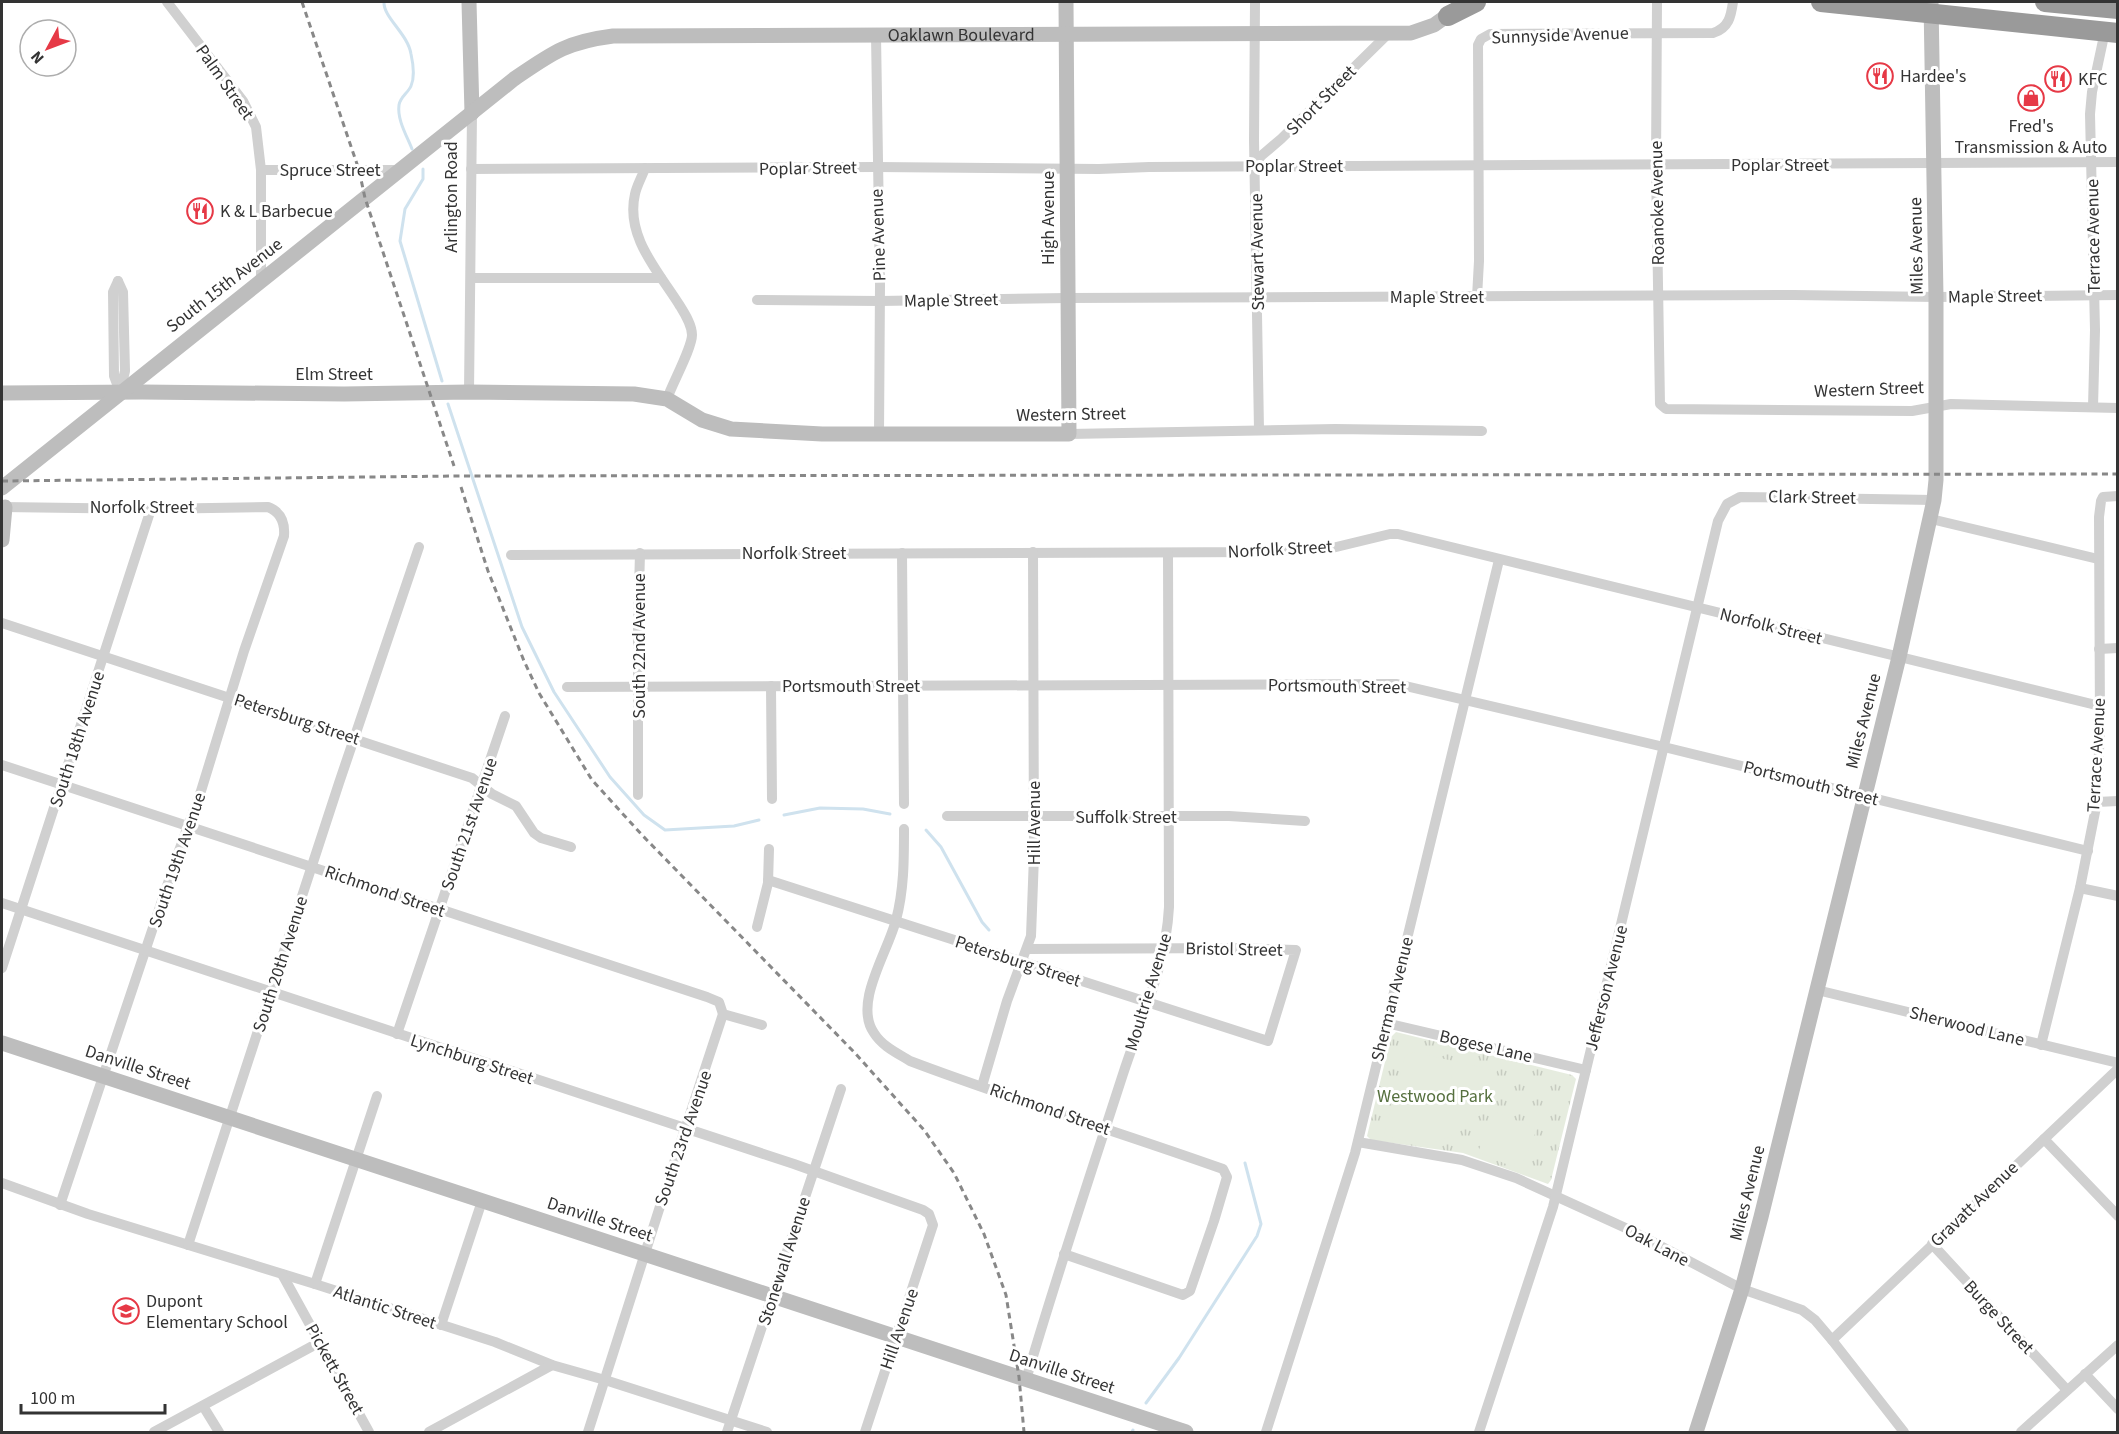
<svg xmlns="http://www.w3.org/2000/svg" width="2119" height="1434" viewBox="0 0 2119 1434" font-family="'Source Sans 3',sans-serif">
	<defs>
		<pattern id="grass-tufts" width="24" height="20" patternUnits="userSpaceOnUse" patternTransform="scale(1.5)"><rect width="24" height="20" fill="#e6ecdf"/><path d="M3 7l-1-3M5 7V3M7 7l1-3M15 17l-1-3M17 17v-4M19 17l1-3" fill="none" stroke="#c6cbc0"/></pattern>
	</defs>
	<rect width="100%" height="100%" fill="#fff"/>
	<!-- grass -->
	<path fill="url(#grass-tufts)" d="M 1396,1032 L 1572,1075 L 1576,1079 L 1551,1180 L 1548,1184 L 1463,1153 L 1371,1140 L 1367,1136 L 1391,1037 Z"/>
	<!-- garden -->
	<g fill="#e6ecdf">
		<path d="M 1414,1052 L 1497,1071 C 1484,1105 1464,1145 1421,1142 C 1408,1142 1396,1138 1384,1135 L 1405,1056 Z"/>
		<path d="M 1495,1112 L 1537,1129 L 1520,1170 L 1478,1152 Z"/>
	</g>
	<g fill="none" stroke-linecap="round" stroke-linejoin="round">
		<!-- stream -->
		<g stroke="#cfe2ee" stroke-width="3">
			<path d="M 384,2 C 383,17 408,34 411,54 C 413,63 415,77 411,86 C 408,93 400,97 399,105 C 397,120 407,136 412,149"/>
			<path d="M 423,169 L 423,179 L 405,209 L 400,241 L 442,381"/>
			<path d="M 448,404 L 522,627 L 554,692 L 610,777 L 644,815 L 665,830 L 734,826 L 759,820"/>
			<path d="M 784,815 L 820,808 L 863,809 L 890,814"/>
			<path d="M 926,830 L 941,847 L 982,922 L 989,930"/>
			<path d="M 1146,1403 L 1179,1358 L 1257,1236 L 1261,1224 L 1245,1163"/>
			<path d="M 1132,1432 L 1133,1430"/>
		</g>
		<!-- street -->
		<g stroke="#d0d0d0" stroke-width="10">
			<path d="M 167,2 L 243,101 L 256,127 L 261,170 L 261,280"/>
			<path d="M 1255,2 L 1254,140 L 1259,430"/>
			<path d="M 1657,2 L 1656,165 L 1660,404 L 1666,409 L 1912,411 L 1951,404 L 2118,408"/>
			<path d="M 876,35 L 880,285 L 879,434"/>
			<path d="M 1255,166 L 1261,156 L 1281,139 L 1389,33"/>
			<path d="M 645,168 C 642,177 637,185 635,194 C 625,237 659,272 680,306 C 685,314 692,325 692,335 C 692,348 672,384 667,399"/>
			<path d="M 471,169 L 877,167 L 1099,169 L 1149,167 L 2118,162"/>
			<path d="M 261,170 L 399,170"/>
			<path d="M 471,278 L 661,278"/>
			<path d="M 118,281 L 113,292 L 114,376 L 120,392"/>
			<path d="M 118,281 L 123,292 L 125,371 L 120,392"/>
			<path d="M 1477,297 L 1479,261 L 1478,45 L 1481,39 L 1490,34 L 1713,33 C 1729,28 1731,16 1733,2"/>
			<path d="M 757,300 L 880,301 L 1067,298 L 1794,295 L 1936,297 L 2118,295"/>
			<path d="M 469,392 L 472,113"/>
			<path d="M 2093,407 L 2095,330 L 2090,114 L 2092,92 L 2105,31"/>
			<path d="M 1069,434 L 1335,429 L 1482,431"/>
			<path d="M 2,507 L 151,509 L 268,507 C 281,512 285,523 284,536 L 244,651 L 201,791 L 176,859 L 60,1205"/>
			<path d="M 1931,519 L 2098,559"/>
			<path d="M 902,553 L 904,804"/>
			<path d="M 511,555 L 1267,552 L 1332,548 L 1390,534 L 1398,534 L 2100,706"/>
			<path d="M 2,623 L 472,778 L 492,794 L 516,806 L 534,833 L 541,838 L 571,847"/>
			<path d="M 2099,649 L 2118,648"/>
			<path d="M 771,686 L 772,799"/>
			<path d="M 567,687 L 1397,684 L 1664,747 L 2088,851"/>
			<path d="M 2,765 L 707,997 L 719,1002 L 723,1014 L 762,1025"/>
			<path d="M 638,795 L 638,627 L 640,553"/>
			<path d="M 2097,802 L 2118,801"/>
			<path d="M 947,816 L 1229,816 L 1305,821"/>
			<path d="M 904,829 C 904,860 904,890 896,920 C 888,952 853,1003 874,1033 C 882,1046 897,1053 910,1061 C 1013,1100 1119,1132 1223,1169 L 1227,1177 L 1214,1221 L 1190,1291 L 1183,1295 L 1064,1254"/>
			<path d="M 768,880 L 1268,1041 L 1296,950 L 1236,948 L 1028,949"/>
			<path d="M 2080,888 L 2118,896"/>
			<path d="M 2,903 L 794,1164 L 923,1210 L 929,1214 L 933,1225 L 865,1432"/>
			<path d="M 757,927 L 768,883 L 769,849"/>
			<path d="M 2,968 L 151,509"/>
			<path d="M 1817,990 L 2118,1063"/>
			<path d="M 1386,1023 L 1586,1070"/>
			<path d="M 397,1034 L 505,716"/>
			<path d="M 2041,1045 L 2080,888 L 2097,802 L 2100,726 L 2099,517 L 2101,501 L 2103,497 L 2118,496"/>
			<path d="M 982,1086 L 1007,1001 L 1031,936 L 1034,856 L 1033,552"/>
			<path d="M 2044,1139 L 2118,1216"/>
			<path d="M 1358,1142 L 1462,1160 L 1516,1178 L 1630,1230 L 1742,1289 L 1802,1310 L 1815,1320 L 1832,1340 L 1904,1432"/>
			<path d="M 2,1183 L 88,1214 L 315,1284 L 495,1342 L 552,1365 L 605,1380 L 767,1432"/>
			<path d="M 1932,1244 L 2067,1390"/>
			<path d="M 188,1245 L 339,783 L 419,547"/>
			<path d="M 282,1274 L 369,1432"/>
			<path d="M 315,1284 L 377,1096"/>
			<path d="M 441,1325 L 482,1201"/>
			<path d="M 1832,1340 L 2118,1069"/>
			<path d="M 2085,1374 L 2118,1409"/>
			<path d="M 1026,1380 C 1056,1277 1090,1176 1123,1074 C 1141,1019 1166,966 1169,907 L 1168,553"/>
			<path d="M 203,1406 L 219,1432"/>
			<path d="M 154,1432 L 320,1342"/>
			<path d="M 429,1432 L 552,1365"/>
			<path d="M 588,1432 L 670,1175 L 723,1014"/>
			<path d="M 727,1432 L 841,1089"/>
			<path d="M 1266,1432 L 1355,1153 L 1499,560"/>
			<path d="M 1479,1432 L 1553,1207 L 1718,521 L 1727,504 L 1740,497 L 1934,500"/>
			<path d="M 2021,1432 L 2118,1345"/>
		</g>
		<!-- secondary -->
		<g stroke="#bdbdbd" stroke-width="15">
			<path d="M 469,2 L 472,113"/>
			<path d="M 2,393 L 142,392 L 344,394 L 469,392 L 634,394 L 667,399 L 702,420 L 731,429 L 822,434 L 1069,434 L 1066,2"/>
			<path id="s1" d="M 2,488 L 514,79 C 552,53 566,42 613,36 L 1411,33 L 1434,25 L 1455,10"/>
			<path d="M 2,540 L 5,507"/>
			<path d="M 2,1043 L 1186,1432"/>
			<path d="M 1696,1432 L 1742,1289 L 1761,1217 L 1899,657 L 1934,500 L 1936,480 L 1936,297 L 1931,2"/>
		</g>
		<!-- highway -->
		<g stroke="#9a9a9a" stroke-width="20">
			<path d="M 1821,2 L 2118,33"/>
			<path d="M 2045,2 L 2118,9"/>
			<path d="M 1448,16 L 1476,2"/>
		</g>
		<!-- rail -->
		<g stroke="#888" stroke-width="3" stroke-dasharray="6 4.5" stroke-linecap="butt">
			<path d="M 302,2 L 359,170 L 365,198 L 454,466"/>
			<path d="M 2,481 L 457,476 L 2118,474"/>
			<path d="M 461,487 L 488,571 L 524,661 L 539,693 L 592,780 L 642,835 L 854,1052 L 924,1130 L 954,1173 L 984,1234 L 1006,1295 L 1019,1377 L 1024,1432"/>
		</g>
	</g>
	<!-- icons -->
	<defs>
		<g id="restaurant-ring" transform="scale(1.35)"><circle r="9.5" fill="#fff" stroke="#e63946" stroke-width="1.5"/><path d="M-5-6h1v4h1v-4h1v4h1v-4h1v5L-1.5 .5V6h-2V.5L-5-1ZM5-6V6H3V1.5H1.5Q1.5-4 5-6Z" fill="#e63946"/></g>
		<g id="shop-ring" transform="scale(1.35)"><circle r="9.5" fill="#fff" stroke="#e63946" stroke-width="1.5"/><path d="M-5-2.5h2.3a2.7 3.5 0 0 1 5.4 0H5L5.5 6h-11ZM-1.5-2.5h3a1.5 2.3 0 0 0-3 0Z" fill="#e63946"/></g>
		<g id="school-ring" transform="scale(1.35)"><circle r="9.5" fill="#fff" stroke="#e63946" stroke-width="1.5"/><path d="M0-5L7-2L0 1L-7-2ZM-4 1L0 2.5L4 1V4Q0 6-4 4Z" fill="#e63946"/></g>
	</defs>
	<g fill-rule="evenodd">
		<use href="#restaurant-ring" x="1880" y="76"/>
		<use href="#restaurant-ring" x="2058" y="79"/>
		<use href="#shop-ring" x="2031" y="98"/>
		<use href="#restaurant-ring" x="200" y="211"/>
		<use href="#school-ring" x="126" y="1311"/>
	</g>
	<g text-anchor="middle" stroke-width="6" stroke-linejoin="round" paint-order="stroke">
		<!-- street labels -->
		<g font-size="18" fill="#333" stroke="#fff">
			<text dy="6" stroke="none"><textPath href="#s1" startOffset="1113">Oaklawn Boulevard</textPath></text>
			<text transform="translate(1560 35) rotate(-2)" y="6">Sunnyside Avenue</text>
			<text transform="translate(225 82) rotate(55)" y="6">Palm Street</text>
			<text transform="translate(1321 100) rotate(-45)" y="6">Short Street</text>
			<text x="1780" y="171">Poplar Street</text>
			<text x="1294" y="172">Poplar Street</text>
			<text transform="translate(808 168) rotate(-1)" y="6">Poplar Street</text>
			<text x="330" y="176">Spruce Street</text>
			<text transform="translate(451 197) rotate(-90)" y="6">Arlington Road</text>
			<text transform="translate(1657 203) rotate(-91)" y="6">Roanoke Avenue</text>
			<text transform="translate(1048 218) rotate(-90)" y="6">High Avenue</text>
			<text transform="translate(878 235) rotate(-92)" y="6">Pine Avenue</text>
			<text transform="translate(2093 236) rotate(-91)" y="6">Terrace Avenue</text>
			<text transform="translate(1916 246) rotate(-91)" y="6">Miles Avenue</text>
			<text transform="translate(1257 252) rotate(-91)" y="6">Stewart Avenue</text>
			<text transform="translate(224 285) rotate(-38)" y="6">South 15th Avenue</text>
			<text transform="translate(1995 296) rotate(-1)" y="6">Maple Street</text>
			<text x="1437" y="303">Maple Street</text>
			<text transform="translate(951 300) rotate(-1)" y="6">Maple Street</text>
			<text x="334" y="380">Elm Street</text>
			<text transform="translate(1869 389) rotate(-2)" y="6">Western Street</text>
			<text transform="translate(1071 414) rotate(-1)" y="6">Western Street</text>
			<text transform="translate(1812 497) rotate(1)" y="6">Clark Street</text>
			<text x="142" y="513">Norfolk Street</text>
			<text transform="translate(1280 549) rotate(-3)" y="6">Norfolk Street</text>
			<text x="794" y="559">Norfolk Street</text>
			<text transform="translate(1771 626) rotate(14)" y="6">Norfolk Street</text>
			<text transform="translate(639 646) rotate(-90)" y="6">South 22nd Avenue</text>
			<text x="851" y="692">Portsmouth Street</text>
			<text transform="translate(1337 686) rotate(1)" y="6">Portsmouth Street</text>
			<text transform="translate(297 719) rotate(18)" y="6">Petersburg Street</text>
			<text transform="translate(1863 721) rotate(-76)" y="6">Miles Avenue</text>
			<text transform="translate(77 739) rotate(-72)" y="6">South 18th Avenue</text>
			<text transform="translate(2096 755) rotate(-87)" y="6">Terrace Avenue</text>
			<text transform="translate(1811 783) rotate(14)" y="6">Portsmouth Street</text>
			<text x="1126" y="823">Suffolk Street</text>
			<text transform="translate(1034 823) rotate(-90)" y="6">Hill Avenue</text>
			<text transform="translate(469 824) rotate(-71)" y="6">South 21st Avenue</text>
			<text transform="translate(177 860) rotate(-71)" y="6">South 19th Avenue</text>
			<text transform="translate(385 891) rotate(19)" y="6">Richmond Street</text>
			<text transform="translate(1234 949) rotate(1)" y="6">Bristol Street</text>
			<text transform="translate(1018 961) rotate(18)" y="6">Petersburg Street</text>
			<text transform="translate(280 964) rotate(-72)" y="6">South 20th Avenue</text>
			<text transform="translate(1606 988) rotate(-76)" y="6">Jefferson Avenue</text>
			<text transform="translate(1148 992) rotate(-73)" y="6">Moultrie Avenue</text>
			<text transform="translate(1392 999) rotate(-76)" y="6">Sherman Avenue</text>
			<text transform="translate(1967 1026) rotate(14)" y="6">Sherwood Lane</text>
			<text transform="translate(1486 1046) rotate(13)" y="6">Bogese Lane</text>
			<text transform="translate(472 1059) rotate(18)" y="6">Lynchburg Street</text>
			<text transform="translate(138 1067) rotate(18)" y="6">Danville Street</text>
			<text transform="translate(1050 1109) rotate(19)" y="6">Richmond Street</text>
			<text transform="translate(683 1138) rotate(-71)" y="6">South 23rd Avenue</text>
			<text transform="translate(1747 1193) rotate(-76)" y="6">Miles Avenue</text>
			<text transform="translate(1974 1204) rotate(-44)" y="6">Gravatt Avenue</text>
			<text transform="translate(600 1219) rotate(18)" y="6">Danville Street</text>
			<text transform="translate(1657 1245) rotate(28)" y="6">Oak Lane</text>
			<text transform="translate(784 1261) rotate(-72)" y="6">Stonewall Avenue</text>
			<text transform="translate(385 1307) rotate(18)" y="6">Atlantic Street</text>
			<text transform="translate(1999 1317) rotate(47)" y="6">Burge Street</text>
			<text transform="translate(899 1329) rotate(-71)" y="6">Hill Avenue</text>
			<text transform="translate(335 1369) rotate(61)" y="6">Pickett Street</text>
			<text transform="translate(1062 1371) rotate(18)" y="6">Danville Street</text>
		</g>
		<!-- poi labels -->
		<g font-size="18" fill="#333" stroke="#fff" text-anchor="start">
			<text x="1900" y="82">Hardee's</text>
			<text x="2078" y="85">KFC</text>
			<text x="2031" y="132" text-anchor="middle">Fred's<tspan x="2031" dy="21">Transmission &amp; Auto</tspan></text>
			<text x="220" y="217">K &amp; L Barbecue</text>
			<text x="146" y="1307">Dupont<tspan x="146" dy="21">Elementary School</tspan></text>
		</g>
		<!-- park labels -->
		<g font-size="18" fill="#56703f" stroke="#fff">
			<text x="1435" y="1102">Westwood Park</text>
		</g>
	</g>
	<!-- border -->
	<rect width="2119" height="1434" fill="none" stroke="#333333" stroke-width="6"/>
	<!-- north arrow -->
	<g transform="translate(48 48) rotate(229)"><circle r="28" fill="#ffffff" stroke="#adadad" stroke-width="1.5"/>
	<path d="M0-4.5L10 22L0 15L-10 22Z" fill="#e63946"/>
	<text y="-9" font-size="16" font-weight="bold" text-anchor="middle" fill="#333333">N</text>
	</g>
	<!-- scale -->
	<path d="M21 1404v9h144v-9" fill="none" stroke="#333333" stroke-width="3"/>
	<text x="30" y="1404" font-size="18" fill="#333333" stroke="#ffffff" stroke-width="4.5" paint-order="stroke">100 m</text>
</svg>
